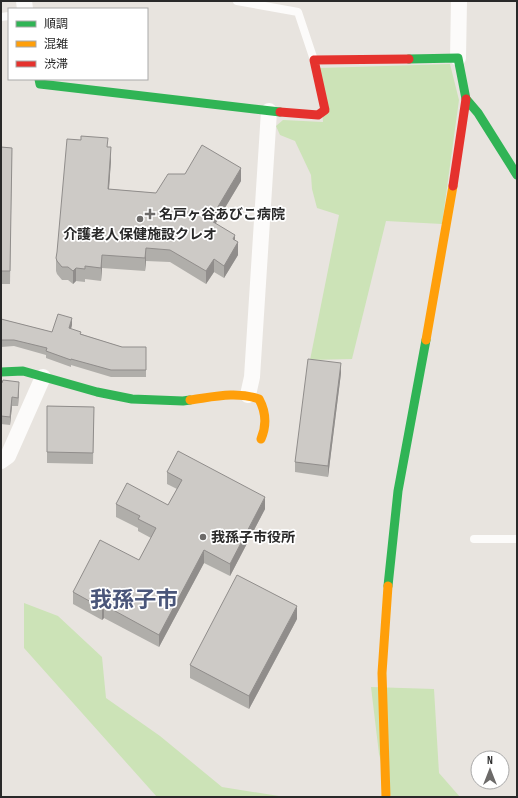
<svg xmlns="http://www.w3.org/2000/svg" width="518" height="798" viewBox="0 0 518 798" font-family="'Sofia Sans Condensed','Noto Sans JP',sans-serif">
	<rect width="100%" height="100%" fill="#e8e4df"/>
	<!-- green -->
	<g fill="#cce3b7">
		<path d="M 450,64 L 459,100 L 442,224 L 386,221 L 352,359 L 310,360 L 339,215 L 317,208 L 312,189 L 311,175 L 295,141 L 280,135 L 276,126 L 283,120 L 323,122 L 320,68 Z"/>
		<path d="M 24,603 L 58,616 L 102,657 L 106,698 L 160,736 L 222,787 L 285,797 L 157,797 L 24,648 Z"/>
		<path d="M 371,687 L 434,689 L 439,773 L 460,797 L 391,797 L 379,754 Z"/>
	</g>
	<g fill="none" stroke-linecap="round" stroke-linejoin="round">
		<!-- lane -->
		<g stroke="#fcfbfa" stroke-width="8">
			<path d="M 237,1 L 298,12 L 314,60"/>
			<path d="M 1,17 L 9,16"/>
			<path d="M 474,539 L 517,539"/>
		</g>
		<!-- street -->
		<g stroke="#fcfbfa" stroke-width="16">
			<path d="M 24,1 L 25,9"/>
			<path d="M 458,58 L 459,1"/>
			<path d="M 248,395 L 252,377 L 269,111"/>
			<path d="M 1,461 L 8,456 L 43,377"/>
		</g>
		<!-- fast -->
		<g stroke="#30b455" stroke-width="9">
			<path d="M 409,59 L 458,58 L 466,99 L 478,113 L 517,175"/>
			<path d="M 39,79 L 40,84 L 280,112"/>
			<path d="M 1,372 L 23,371 L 97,392 L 132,399 L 183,401 L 190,400"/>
			<path d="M 388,586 L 398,491 L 426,340"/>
		</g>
		<!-- slow -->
		<g stroke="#ff9f0a" stroke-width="9">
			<path d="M 426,340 L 453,186"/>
			<path d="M 190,400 C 213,397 236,391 259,399 C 266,412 267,425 261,439"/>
			<path d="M 386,797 L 382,673 L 388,586"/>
		</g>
		<!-- jam -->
		<g stroke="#e5322d" stroke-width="9">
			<path d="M 280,112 L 318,115 L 325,110 L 314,60 L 409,59"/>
			<path d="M 453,186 L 466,99"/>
		</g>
	</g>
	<!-- wall -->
	<g fill="#b0aeaa">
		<path d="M 81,140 L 108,147 L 111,160 L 109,189 L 156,193 L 241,181 L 215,224 L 235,240 L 238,255 L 224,278 L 214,272 L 206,284 L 170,262 L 146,261 L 145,271 L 102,268 L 101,281 L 85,279 L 85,282 L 76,281 L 73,284 L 68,280 L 62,280 L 57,274 L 56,271 L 56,258 Z"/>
		<path d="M 1,147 L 12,148 L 10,284 L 1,284 Z"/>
		<path d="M 1,319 L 52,332 L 72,325 L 71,329 L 81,334 L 122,347 L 146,347 L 146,377 L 111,377 L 71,365 L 71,367 L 46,358 L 46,355 L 14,346 L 1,347 Z"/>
		<path d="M 341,373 L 328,477 L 295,472 L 295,462 Z"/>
		<path d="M 1,383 L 19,390 L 18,406 L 12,406 L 10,425 L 1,424 Z"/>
		<path d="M 47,406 L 94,407 L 93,464 L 47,463 Z"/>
		<path d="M 167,472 L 265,509 L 230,576 L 204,563 L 159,647 L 104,618 L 102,620 L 73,604 L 73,592 L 139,560 L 151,538 L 138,531 L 138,528 L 116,517 L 116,504 L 168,505 L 177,489 L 167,484 Z"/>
		<path d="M 297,619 L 249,709 L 190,678 L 190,665 Z"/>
	</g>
	<!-- shaded-wall -->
	<g fill="#908d8b">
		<path d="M 111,147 L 111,160 L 108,202 L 108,189 Z"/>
		<path d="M 241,168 L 241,181 L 210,233 L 210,220 Z"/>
		<path d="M 235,235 L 235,247 L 238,242 L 238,255 L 224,278 L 224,266 L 233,239 Z"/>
		<path d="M 146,248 L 146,261 L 145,271 L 145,258 Z"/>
		<path d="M 102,255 L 102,268 L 101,281 L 101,268 Z"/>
		<path d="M 214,259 L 214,272 L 206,284 L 206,271 Z"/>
		<path d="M 76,268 L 76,281 L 73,284 L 73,271 Z"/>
		<path d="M 72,318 L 72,325 L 69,335 L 69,328 Z"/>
		<path d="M 341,363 L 341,373 L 328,477 L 328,466 Z"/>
		<path d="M 19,382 L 19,390 L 18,406 L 18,398 Z"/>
		<path d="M 12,397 L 12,406 L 10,425 L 10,417 Z"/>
		<path d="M 265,497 L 265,509 L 230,576 L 230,564 Z"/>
		<path d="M 204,550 L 204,563 L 159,647 L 159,635 Z"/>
		<path d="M 104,605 L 104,618 L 102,620 L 102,608 Z"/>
		<path d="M 297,606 L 297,619 L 249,709 L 249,696 Z"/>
	</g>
	<!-- building -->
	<g fill="#cdcac6" stroke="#908d8b">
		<path d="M 81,136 L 108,138 L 107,147 L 111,147 L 108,189 L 156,193 L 168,174 L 185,174 L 202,145 L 241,168 L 210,220 L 235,235 L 233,239 L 238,242 L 224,266 L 214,259 L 206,271 L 170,250 L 146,248 L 145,258 L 102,255 L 101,268 L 85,266 L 85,269 L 76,268 L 73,271 L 68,267 L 62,267 L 57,261 L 56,258 L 57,252 L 67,139 L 81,140 Z"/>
		<path d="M 1,147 L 12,148 L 10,271 L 1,271 Z"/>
		<path d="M 58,314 L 72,318 L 69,328 L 81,332 L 80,334 L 122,347 L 146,347 L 146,370 L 111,370 L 71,359 L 71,360 L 46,351 L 47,348 L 14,340 L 1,340 L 1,319 L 52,332 Z"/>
		<path d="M 308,359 L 341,363 L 328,466 L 295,462 Z"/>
		<path d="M 3,380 L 19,382 L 18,398 L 12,397 L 10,417 L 1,416 L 1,383 L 2,383 Z"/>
		<path d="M 47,406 L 94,407 L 93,453 L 47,452 Z"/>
		<path d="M 178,451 L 265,497 L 230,564 L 204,550 L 159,635 L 104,605 L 102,608 L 73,592 L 100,540 L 139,560 L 156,528 L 138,519 L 140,516 L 116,504 L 127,483 L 168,505 L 182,480 L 167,472 Z"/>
		<path d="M 237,575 L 297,606 L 249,696 L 190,665 Z"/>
	</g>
	<!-- markers -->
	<g fill="#6c6a69" stroke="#fff" stroke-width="1.5">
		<path d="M148 208h4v4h4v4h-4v4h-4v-4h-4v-4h4z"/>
		<circle cx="140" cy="219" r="4"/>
		<circle cx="203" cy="537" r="4"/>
	</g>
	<g text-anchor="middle" stroke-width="3.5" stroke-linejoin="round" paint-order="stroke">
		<!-- poi labels -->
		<g font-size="14" font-weight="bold" fill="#292929" stroke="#fff" text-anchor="start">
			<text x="159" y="219">名戸ヶ谷あびこ病院</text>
			<text x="140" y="239" text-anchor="middle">介護老人保健施設クレオ</text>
			<text x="211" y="542">我孫子市役所</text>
		</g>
		<!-- town labels -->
		<g font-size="22" font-weight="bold" fill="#4a567a" stroke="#fff">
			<text x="134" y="607">我孫子市</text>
		</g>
	</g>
	<!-- border -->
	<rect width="518" height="798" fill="none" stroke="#292929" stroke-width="4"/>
	<!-- legend -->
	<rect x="8" y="8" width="140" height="72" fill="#ffffff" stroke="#a9a9a9"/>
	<rect x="16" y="21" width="20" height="6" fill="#30b455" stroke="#a9a9a9"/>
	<text x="44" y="28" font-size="12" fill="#292929">順調</text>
	<rect x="16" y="41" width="20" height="6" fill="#ff9f0a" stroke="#a9a9a9"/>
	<text x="44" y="48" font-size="12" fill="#292929">混雑</text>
	<rect x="16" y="61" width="20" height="6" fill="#e5322d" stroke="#a9a9a9"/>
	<text x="44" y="68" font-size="12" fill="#292929">渋滞</text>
	<!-- north arrow -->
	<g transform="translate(490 770)"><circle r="19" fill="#ffffff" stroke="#a9a9a9"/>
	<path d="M0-3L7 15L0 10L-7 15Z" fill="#6c6a69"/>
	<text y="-6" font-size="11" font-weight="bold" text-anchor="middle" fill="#292929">N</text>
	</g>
</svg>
